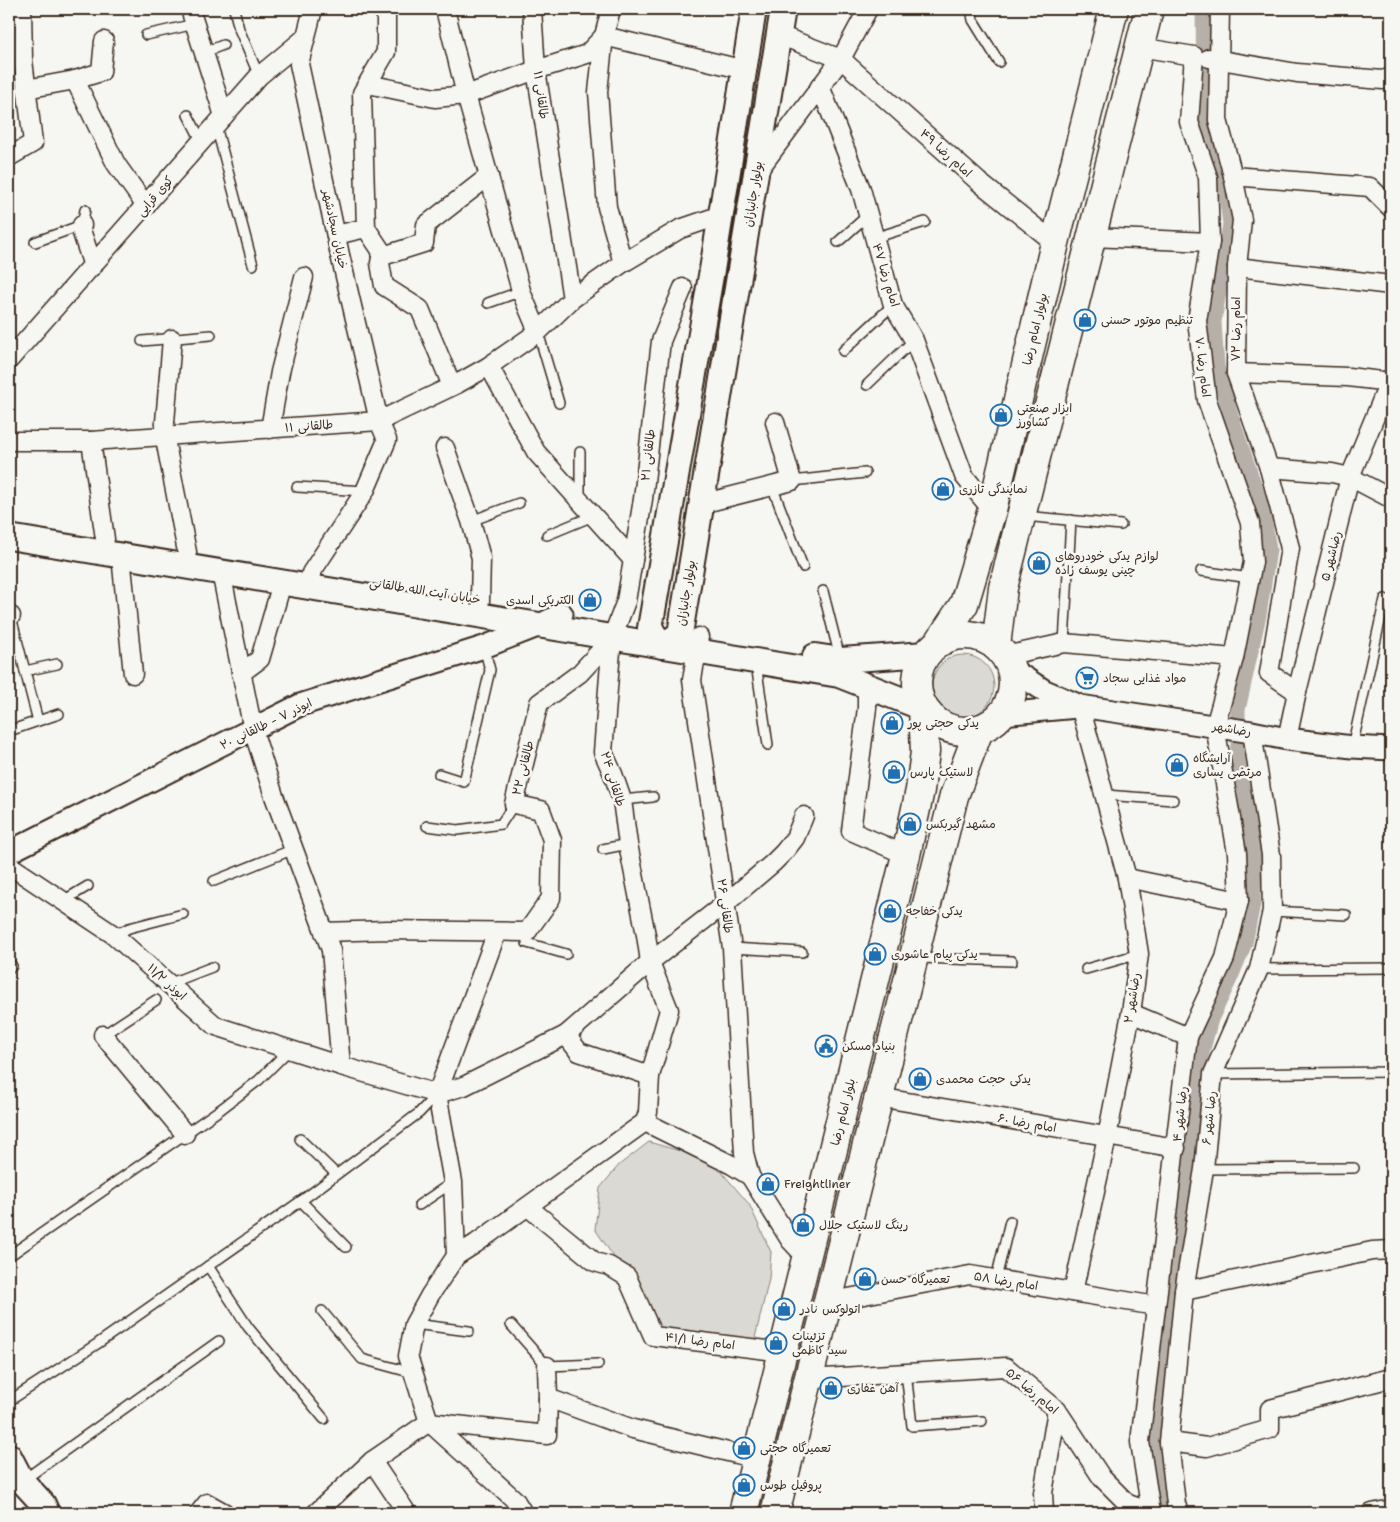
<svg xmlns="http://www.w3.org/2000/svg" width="1400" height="1522" viewBox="0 0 1400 1522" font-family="'Shantell Sans','Playpen Sans Arabic',sans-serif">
	<rect width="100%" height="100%" fill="#f6f6f2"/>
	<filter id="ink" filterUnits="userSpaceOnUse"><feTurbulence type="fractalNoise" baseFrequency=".02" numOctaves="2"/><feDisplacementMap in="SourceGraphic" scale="10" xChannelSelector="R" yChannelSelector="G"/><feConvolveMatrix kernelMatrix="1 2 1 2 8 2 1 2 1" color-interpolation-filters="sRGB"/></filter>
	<g filter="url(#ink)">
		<!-- green -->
		<g fill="#dad9d3" stroke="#8a8278">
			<circle cx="963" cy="686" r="31"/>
			<path d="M 649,1142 L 687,1153 L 719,1169 L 749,1204 L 771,1252 L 769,1279 L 754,1342 L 683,1336 L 653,1324 L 621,1268 L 595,1229 L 600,1188 L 619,1165 Z"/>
		</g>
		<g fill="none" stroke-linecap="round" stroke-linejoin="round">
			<!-- canal -->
			<path stroke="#b6b0a9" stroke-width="15" d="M 1166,1513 L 1157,1478 L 1157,1431 L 1167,1291 L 1181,1228 L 1200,1060 L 1211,1019 L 1231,977 L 1245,943 L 1253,904 L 1254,856 L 1238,759 L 1238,710 L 1259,615 L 1269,550 L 1263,511 L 1231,416 L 1217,367 L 1214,322 L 1230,224 L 1225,186 L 1207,124 L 1204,99 L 1203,9"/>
			<!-- service casing -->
			<g stroke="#3b2a1e" stroke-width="12">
				<g id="service">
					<path d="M 234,9 L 239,29 L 259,76"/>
					<path d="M 971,9 L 973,20 L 999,62"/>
					<path d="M 146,35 L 195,24"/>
					<path d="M 205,52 L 223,45"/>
					<path d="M 188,115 L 202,142"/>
					<path d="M 216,126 L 253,265"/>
					<path d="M 874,238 L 925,222"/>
					<path d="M 35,242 L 82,225 L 85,210"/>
					<path d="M 838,242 L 868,215"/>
					<path d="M 488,303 L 522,291"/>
					<path d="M 538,332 L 559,403"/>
					<path d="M 142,341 L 211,335"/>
					<path d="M 843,351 L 893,305"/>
					<path d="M 867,385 L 914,340"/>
					<path d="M 792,481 L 865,473"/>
					<path d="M 772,486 L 803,567"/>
					<path d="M 297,487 L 365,491"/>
					<path d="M 580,498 L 580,452"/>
					<path d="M 1024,516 L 1121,525"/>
					<path d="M 471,521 L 519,503"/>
					<path d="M 547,535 L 593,516"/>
					<path d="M 1201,571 L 1250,578"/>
					<path d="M 823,591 L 840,658"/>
					<path d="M 1064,643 L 1071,520"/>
					<path d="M 756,664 L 768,745"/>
					<path d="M 25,671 L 57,664"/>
					<path d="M 38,721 L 59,714"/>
					<path d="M 9,731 L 38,721 L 10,613"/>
					<path d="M 1352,747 L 1385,599"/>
					<path d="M 439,774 L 464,782 L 490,670 L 484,647"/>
					<path d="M 1105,795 L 1173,800"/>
					<path d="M 622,800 L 653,797"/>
					<path d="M 427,826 L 458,830 L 501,824 L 514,804"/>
					<path d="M 603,849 L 628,844"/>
					<path d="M 214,881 L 294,849"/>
					<path d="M 63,901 L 88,886"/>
					<path d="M 1272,911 L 1346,915"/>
					<path d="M 527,932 L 527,943 L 566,954"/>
					<path d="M 114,935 L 129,928 L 183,914"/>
					<path d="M 732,948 L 802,952"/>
					<path d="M 918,958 L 1012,961"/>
					<path d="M 9,962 L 12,966 L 9,968"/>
					<path d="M 1086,969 L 1139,954"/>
					<path d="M 1259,969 L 1391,968"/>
					<path d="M 168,984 L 212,967"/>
					<path d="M 103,1035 L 156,1000"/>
					<path d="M 1213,1074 L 1391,1072"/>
					<path d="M 300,1139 L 336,1174"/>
					<path d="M 1204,1169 L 1354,1168"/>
					<path d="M 301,1201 L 346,1247"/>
					<path d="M 419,1205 L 453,1182"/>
					<path d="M 9,1256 L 221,1109 L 259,1080 L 290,1049"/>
					<path d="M 208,1266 L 248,1327 L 324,1419"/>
					<path d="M 996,1279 L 1010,1221"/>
					<path d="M 322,1311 L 362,1359 L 413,1373"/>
					<path d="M 414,1324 L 469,1331"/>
					<path d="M 511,1325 L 547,1366 L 598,1364"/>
					<path d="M 906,1372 L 912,1426 L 982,1421"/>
					<path d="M 9,1401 L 97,1344 L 301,1201 L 419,1113 L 437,1094"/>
					<path d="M 22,1481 L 219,1341"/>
				</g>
			</g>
			<!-- minor casing -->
			<g stroke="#3b2a1e" stroke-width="21">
				<g id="minor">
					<path d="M 190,9 L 224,116"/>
					<path d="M 445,9 L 466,95 L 522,294 L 538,332"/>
					<path d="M 611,9 L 604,36 L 598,92 L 607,207 L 623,263"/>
					<path d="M 1220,9 L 1218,120 L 1233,176 L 1242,220 L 1237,267 L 1236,373 L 1269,468 L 1290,548 L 1269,673 L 1297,692"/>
					<path d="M 779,35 L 841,59 L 979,182 L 1055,243"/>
					<path d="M 1209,58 L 1297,73 L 1383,80 L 1391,77"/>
					<path d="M 75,80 L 116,164 L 146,206"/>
					<path d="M 368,84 L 435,98 L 466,95 L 536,70 L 587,54 L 604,36 L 745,70"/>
					<path d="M 820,86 L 861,189 L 893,305 L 914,340 L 964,476 L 992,510"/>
					<path d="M 26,89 L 75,80 L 101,72 L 104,41"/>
					<path d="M 9,157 L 33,143 L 23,60 L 22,9"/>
					<path d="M 758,171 L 841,59 L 868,9"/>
					<path d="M 1233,176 L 1370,187 L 1391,208"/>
					<path d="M 82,225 L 81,230 L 93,266"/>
					<path d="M 366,228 L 382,252 L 386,255 L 424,243 L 426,225 L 489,176"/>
					<path d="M 336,235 L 366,228 L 362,93 L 386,52 L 386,9"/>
					<path d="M 1091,237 L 1210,242"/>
					<path d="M 382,252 L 380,263 L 384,286 L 420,309 L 452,386"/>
					<path d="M 1237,267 L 1391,285"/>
					<path d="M 572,299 L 623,263 L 680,229 L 721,215"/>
					<path d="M 172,339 L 164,434 L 187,552"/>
					<path d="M 9,360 L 259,76 L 306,37"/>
					<path d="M 489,366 L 536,452 L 633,560"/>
					<path d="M 1236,373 L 1348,377 L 1390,382"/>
					<path d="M 270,429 L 280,372 L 304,277"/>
					<path d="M 9,441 L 91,441 L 379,421 L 457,384 L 489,366 L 538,332 L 572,299 L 536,70 L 532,9"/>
					<path d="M 91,441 L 105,539"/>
					<path d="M 445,448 L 471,521 L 481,558 L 480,601"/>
					<path d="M 1269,468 L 1332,473 L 1350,477 L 1390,498"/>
					<path d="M 701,504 L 792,481 L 775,422"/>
					<path d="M 121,556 L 133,674"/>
					<path d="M 221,572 L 253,730 L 274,796 L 331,950 L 341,1066"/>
					<path d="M 311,573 L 365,491 L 387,440 L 379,421 L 340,255 L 299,64 L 313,9"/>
					<path d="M 9,617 L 11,616"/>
					<path d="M 699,637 L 692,680 L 732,948 L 744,1153 L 750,1176"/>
					<path d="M 1005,656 L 1064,643 L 1234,658"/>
					<path d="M 241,673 L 260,659 L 282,583"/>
					<path d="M 867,686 L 867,708 L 851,831 L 906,855"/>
					<path d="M 1287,739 L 1297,692 L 1350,477 L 1391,378"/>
					<path d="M 9,865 L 114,935 L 216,1026 L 341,1066 L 437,1094 L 464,1086 L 566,1035 L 650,962 L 726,903 L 773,863 L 784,852 L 795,838 L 804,816"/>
					<path d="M 1127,878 L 1239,901"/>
					<path d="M 324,932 L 387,930 L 527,932 L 551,898 L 552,840 L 541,810 L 514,804 L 539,703 L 580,673 L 612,638"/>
					<path d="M 1131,1013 L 1188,1037"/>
					<path d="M 103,1035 L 185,1134"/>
					<path d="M 566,1035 L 579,1052 L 650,1076"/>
					<path d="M 878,1097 L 1176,1148"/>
					<path d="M 645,1122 L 648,1112 L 650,1076 L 669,1010 L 650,962 L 646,935 L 628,844 L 622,800 L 613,774 L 603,752 L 612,638 L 626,601 L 633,560 L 643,499 L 661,341 L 683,288"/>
					<path d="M 645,1122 L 732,1165 L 750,1176 L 790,1240 L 807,1258"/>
					<path d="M 528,1207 L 595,1262 L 609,1266 L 627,1277 L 653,1336 L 783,1352"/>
					<path d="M 456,1256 L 453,1182 L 437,1094 L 497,932"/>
					<path d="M 1184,1291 L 1372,1251 L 1391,1250"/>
					<path d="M 1073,1292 L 1107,1137 L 1131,1013 L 1139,954 L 1127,878 L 1080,706"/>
					<path d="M 827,1302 L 970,1275 L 1156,1306"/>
					<path d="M 808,1379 L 1006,1367 L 1057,1410 L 1102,1478 L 1128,1504 L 1151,1512 L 1140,1442 L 1188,1037 L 1225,958 L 1239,901 L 1237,853 L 1215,726 L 1234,658 L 1253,562 L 1250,523 L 1207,400 L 1197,321 L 1210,242 L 1208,177 L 1189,122 L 1194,56 L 1139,47"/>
					<path d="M 548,1398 L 633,1429 L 757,1459"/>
					<path d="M 429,1422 L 547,1435 L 548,1398 L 547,1366"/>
					<path d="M 1169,1442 L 1207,1447 L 1270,1429 L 1270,1409 L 1391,1378"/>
					<path d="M 372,1461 L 407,1513"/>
					<path d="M 199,1513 L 207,1503 L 225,1513"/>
					<path d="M 316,1513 L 372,1461 L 429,1422"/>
					<path d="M 523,1513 L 515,1500 L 429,1422 L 408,1356 L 414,1324 L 430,1295 L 456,1256 L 475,1244 L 645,1122"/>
					<path d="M 1044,1513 L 1043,1493 L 1057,1410"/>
					<path d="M 1179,1513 L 1176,1504 L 1169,1442 L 1184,1291 L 1204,1169 L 1213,1074 L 1259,969 L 1272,911 L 1271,855 L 1252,732"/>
					<path d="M 1372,1513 L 1391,1509"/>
				</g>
			</g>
			<!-- tertiary casing -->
			<g stroke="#3b2a1e" stroke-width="25">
				<g id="tertiary">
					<path d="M 1011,669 L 1045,691 L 1080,706 L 1252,732 L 1287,739 L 1352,747 L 1391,749"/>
					<path d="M 1002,714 L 1077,707"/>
					<path d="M 9,852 L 300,705 L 484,647 L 540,625 L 562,614"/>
				</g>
			</g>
			<!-- secondary casing -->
			<g stroke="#3b2a1e" stroke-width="28">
				<g id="secondary">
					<path d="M 754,9 L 713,264 L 650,628 L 662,646 L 680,634 L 783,9"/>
					<path d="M 9,537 L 839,675 L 923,708"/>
					<path d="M 815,656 L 841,660 L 926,654"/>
					<path d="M 9,1456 L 22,1481 L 43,1504 L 47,1513"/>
				</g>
			</g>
			<!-- primary casing -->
			<g stroke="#3b2a1e" stroke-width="31">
				<g id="primary">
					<circle cx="965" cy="683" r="48"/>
					<path d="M 939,642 L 964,604 L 992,510 L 1055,243 L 1114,9"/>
					<path d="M 996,646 L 1003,588 L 1149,9"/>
					<path d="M 743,1513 L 906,855 L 920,790 L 925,752 L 923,708"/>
					<path d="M 775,1513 L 954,796 L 979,730"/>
				</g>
			</g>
			<!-- service -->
			<use href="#service" stroke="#f6f6f2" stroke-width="9"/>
			<!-- minor -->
			<use href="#minor" stroke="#f6f6f2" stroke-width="18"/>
			<!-- tertiary -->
			<use href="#tertiary" stroke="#f6f6f2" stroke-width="21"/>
			<!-- secondary -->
			<use href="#secondary" stroke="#f6f6f2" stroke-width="24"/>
			<!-- primary -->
			<use href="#primary" stroke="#f6f6f2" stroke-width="28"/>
		</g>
	</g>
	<!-- icons -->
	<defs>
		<g id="shop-ring" transform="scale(1.125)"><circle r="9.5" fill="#f6f6f2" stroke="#1f6fb2" stroke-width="1.5"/><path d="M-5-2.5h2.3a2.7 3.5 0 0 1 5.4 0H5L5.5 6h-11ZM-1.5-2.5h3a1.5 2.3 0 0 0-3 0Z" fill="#1f6fb2"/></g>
		<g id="supermarket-ring" transform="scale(1.125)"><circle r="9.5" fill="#f6f6f2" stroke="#1f6fb2" stroke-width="1.5"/><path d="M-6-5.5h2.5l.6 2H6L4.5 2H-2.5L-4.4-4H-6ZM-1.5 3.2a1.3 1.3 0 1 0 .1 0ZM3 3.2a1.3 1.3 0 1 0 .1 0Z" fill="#1f6fb2"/></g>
		<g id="civic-ring" transform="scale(1.125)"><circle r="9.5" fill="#f6f6f2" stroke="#1f6fb2" stroke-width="1.5"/><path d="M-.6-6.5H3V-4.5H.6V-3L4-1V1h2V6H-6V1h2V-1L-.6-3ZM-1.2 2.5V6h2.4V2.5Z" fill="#1f6fb2"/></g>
	</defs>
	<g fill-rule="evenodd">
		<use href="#shop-ring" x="1085" y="320"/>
		<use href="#shop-ring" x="1001" y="415"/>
		<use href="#shop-ring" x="943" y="489"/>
		<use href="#shop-ring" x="1039" y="563"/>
		<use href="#shop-ring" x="590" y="600"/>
		<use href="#supermarket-ring" x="1087" y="678"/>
		<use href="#shop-ring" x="892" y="723"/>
		<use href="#shop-ring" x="1177" y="765"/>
		<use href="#shop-ring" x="894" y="772"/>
		<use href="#shop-ring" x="910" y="824"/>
		<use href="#shop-ring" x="890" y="911"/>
		<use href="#shop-ring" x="875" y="954"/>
		<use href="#civic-ring" x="826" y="1046"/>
		<use href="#shop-ring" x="920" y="1079"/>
		<use href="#shop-ring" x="768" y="1184"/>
		<use href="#shop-ring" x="803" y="1225"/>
		<use href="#shop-ring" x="865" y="1279"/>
		<use href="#shop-ring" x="784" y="1309"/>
		<use href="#shop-ring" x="776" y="1343"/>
		<use href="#shop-ring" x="831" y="1388"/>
		<use href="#shop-ring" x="744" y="1448"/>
		<use href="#shop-ring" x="744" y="1485"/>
	</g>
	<g text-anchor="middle" stroke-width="5" stroke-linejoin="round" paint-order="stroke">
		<!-- street labels -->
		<g font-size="12" fill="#3b2a1e" stroke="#f6f6f2">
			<text transform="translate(541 95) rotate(82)" y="4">طالقانی ۱۱</text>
			<text transform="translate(946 153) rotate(42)" y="4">امام رضا ۴۹</text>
			<text transform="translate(753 194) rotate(-81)" y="4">بولوار جانبازان</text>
			<text transform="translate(155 196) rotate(-49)" y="4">کوی قرایی</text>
			<text transform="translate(335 229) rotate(78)" y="4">خیابان سجادشهر</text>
			<text transform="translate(886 275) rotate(73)" y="4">امام رضا ۴۷</text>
			<text transform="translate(1035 329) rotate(-77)" y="4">بولوار امام رضا</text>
			<text transform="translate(1236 329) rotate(-90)" y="4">امام رضا ۷۲</text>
			<text transform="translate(1203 367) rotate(83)" y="4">امام رضا ۷۰</text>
			<text transform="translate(309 426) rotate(-4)" y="4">طالقانی ۱۱</text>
			<text transform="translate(648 455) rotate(-84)" y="4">طالقانی ۲۱</text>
			<text transform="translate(1331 556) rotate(-76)" y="4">رضاشهر ۵</text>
			<text transform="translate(425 591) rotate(9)" y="4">خیابان آیت الله طالقانی</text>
			<text transform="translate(686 593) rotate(-81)" y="4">بولوار جانبازان</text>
			<text transform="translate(266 724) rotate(-26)" y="4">ابوذر ۷ - طالقانی ۲۰</text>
			<text transform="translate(1232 729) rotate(9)" y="4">رضاشهر</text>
			<text transform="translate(523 768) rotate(-76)" y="4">طالقانی ۲۲</text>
			<text transform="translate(613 779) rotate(73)" y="4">طالقانی ۲۴</text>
			<text transform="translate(725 906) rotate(82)" y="4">طالقانی ۲۶</text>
			<text transform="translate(167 982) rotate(42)" y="4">ابوذر ۱۱/۲</text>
			<text transform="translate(1132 998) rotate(-81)" y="4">رضاشهر ۲</text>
			<text transform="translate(843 1112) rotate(-76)" y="4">بلوار امام رضا</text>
			<text transform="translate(1180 1114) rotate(-84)" y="4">رضا شهر ۴</text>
			<text transform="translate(1209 1118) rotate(-84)" y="4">رضا شهر ۶</text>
			<text transform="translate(1027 1123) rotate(10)" y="4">امام رضا ۶۰</text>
			<text transform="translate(1006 1281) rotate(9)" y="4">امام رضا ۵۸</text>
			<text transform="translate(700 1341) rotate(7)" y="4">امام رضا ۴۱/۱</text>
			<text transform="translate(1032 1391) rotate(40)" y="4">امام رضا ۵۶</text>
		</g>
		<!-- poi labels -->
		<g font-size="12" fill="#3b2a1e" stroke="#f6f6f2" text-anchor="start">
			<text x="1101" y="324">تنظیم موتور حسنی</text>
			<text x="1017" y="412">ابزار صنعتی<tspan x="1017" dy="14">کشاورز</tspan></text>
			<text x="959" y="493">نمایندگی تازری</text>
			<text x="1055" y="560">لوازم یدکی خودروهای<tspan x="1055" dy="14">چینی یوسف زاده</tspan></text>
			<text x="574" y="604" text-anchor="end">الکتریکی اسدی</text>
			<text x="1103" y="682">مواد غذایی سجاد</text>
			<text x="908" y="727">یدکی حجتی پور</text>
			<text x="1193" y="762">آرایشگاه<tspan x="1193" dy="14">مرتضی یساری</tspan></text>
			<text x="910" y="776">لاستیک پارس</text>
			<text x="926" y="828">مشهد گیربکس</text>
			<text x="906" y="915">یدکی خفاجه</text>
			<text x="891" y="958">یدکی پیام عاشوری</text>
			<text x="842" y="1050">بنیاد مسکن</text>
			<text x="936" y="1083">یدکی حجت محمدی</text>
			<text x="784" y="1188">Freightliner</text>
			<text x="819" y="1229">رینگ لاستیک جلال</text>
			<text x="881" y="1283">تعمیرگاه حسن</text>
			<text x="800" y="1313">اتولوکس نادر</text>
			<text x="792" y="1340">تزئینات<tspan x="792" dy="14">سید کاظمی</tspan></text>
			<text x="847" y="1392">آهن غفاری</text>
			<text x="760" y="1452">تعمیرگاه حجتی</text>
			<text x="760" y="1489">پروفیل طوس</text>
		</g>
	</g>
	<!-- margin -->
	<rect width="1400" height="1522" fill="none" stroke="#f6f6f2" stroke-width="30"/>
	<rect x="15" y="15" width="1370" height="1492" fill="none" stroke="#3b2a1e" stroke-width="2" filter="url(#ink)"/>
</svg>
